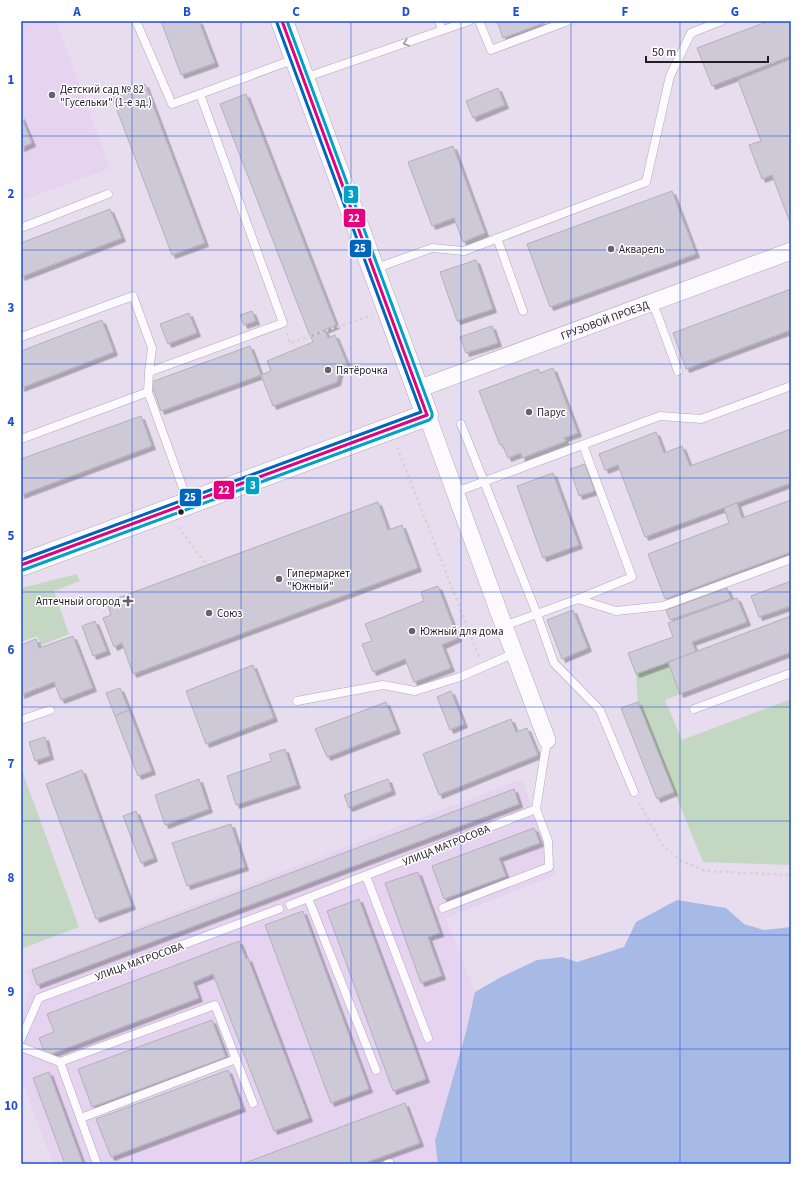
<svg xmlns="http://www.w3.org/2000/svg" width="812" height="1185" viewBox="0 0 812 1185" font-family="'Source Sans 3',sans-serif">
	<defs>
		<filter id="shadow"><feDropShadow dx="3.5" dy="3.5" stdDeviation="0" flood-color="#0004"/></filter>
	</defs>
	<rect width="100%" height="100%" fill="#e8ddee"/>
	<!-- built -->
	<g fill="#e5d3ef">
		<path d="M 21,21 L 56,21 L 110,168 L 21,201 Z"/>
		<path d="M 522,779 L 556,875 L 446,918 L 475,992 L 466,1032 L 435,1141 L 438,1164 L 53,1164 L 21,1078 L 21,1018 L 31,986 L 26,970 Z"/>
	</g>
	<!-- green -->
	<g fill="#c3d7c3">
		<path d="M 77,574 L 80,581 L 54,591 L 69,634 L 41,645 L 37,636 L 21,642 L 21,588 Z"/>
		<path d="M 668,662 L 680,694 L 665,700 L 682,740 L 791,699 L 791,865 L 703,862 L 638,702 L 636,674 Z"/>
		<path d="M 21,773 L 23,773 L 79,927 L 21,949 L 21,924 L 23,923 L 21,918 Z"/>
	</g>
	<!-- water -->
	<path fill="#a7bae6" d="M 677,900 L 726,908 L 744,924 L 764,930 L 791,927 L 791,1164 L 438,1164 L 435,1141 L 466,1032 L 475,992 L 501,977 L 537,960 L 562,957 L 577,962 L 624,947 L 636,922 Z"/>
	<!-- building -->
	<g fill="#cec9d7" stroke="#b4afbd" filter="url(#shadow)">
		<path d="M 161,21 L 199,21 L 215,63 L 181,75 Z"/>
		<path d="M 497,21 L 549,21 L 503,38 Z"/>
		<path d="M 769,21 L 791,21 L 791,56 L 712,86 L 697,48 Z"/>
		<path d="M 791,59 L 791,225 L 772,175 L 762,179 L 749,145 L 761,141 L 738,80 Z"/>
		<path d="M 145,84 L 205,243 L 172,255 L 112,97 Z"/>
		<path d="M 498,88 L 505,105 L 473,118 L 466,101 Z"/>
		<path d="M 246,94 L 336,325 L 310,336 L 220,104 Z"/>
		<path d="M 21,116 L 32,143 L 21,148 Z"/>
		<path d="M 453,146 L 485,233 L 463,242 L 454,218 L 432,226 L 408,162 Z"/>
		<path d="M 672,191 L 696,254 L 550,307 L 527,244 Z"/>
		<path d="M 110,209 L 122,238 L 21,277 L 21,243 Z"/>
		<path d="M 476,260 L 493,309 L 457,321 L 440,272 Z"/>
		<path d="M 791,289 L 791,330 L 686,369 L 673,333 Z"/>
		<path d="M 252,311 L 256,321 L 244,325 L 240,315 Z"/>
		<path d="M 189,313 L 197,333 L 168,344 L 160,324 Z"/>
		<path d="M 102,320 L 114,352 L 21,388 L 21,351 Z"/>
		<path d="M 492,326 L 498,343 L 466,353 L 460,337 Z"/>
		<path d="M 325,331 L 328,338 L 335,335 L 348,366 L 340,370 L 337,382 L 273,406 L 261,375 L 271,371 L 267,361 L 313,342 L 311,337 Z"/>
		<path d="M 250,346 L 261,375 L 161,411 L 151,382 Z"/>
		<path d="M 553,368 L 578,433 L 564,438 L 566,441 L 522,458 L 521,453 L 508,458 L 502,444 L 500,445 L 479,391 L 538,369 L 540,373 Z"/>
		<path d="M 141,416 L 152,446 L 21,495 L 21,459 Z"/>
		<path d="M 791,429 L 791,483 L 645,537 L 618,465 L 605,470 L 599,454 L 656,432 L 664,453 L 682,446 L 690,466 Z"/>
		<path d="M 585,464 L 595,491 L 579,496 L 570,469 Z"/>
		<path d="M 553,473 L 579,545 L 543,558 L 517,486 Z"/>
		<path d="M 791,500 L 791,552 L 665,599 L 648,554 L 729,523 L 724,508 L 737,503 L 742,518 Z"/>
		<path d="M 378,502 L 388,530 L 402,525 L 418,568 L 133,674 L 122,643 L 114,647 L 103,618 L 111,615 L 107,602 Z"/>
		<path d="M 791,581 L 791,606 L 759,617 L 751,596 Z"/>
		<path d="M 438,586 L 458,638 L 442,645 L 451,668 L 414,682 L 405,659 L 373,672 L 362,644 L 372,641 L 365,624 L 424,601 L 421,592 Z"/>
		<path d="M 727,588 L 731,599 L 670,620 L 666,610 Z"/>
		<path d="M 737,598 L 747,622 L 692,642 L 696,652 L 636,674 L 628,653 L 673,637 L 668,623 Z"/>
		<path d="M 573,610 L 588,648 L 562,659 L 547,620 Z"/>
		<path d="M 791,616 L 791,652 L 680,694 L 668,662 Z"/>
		<path d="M 95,621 L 107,651 L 93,656 L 82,626 Z"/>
		<path d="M 73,636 L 93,688 L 61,700 L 54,682 L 21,695 L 21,645 L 36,639 L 39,648 Z"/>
		<path d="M 253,665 L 274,718 L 206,744 L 186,691 Z"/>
		<path d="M 120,688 L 129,710 L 115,716 L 106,693 Z"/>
		<path d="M 451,691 L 464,724 L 450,730 L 437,697 Z"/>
		<path d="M 386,702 L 397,730 L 327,757 L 315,729 Z"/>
		<path d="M 638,702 L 674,792 L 657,799 L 621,708 Z"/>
		<path d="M 129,710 L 152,771 L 138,776 L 115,716 Z"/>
		<path d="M 511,719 L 516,732 L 527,728 L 538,755 L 439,795 L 423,754 Z"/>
		<path d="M 45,737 L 50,756 L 35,761 L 29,742 Z"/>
		<path d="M 285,749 L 297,785 L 236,805 L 227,776 L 272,761 L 269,754 Z"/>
		<path d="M 82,770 L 132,906 L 96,919 L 46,784 Z"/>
		<path d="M 199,779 L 209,809 L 165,825 L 155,795 Z"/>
		<path d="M 388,779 L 392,791 L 349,808 L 344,795 Z"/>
		<path d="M 514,789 L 519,804 L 37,985 L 32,970 Z"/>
		<path d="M 136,811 L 154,858 L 141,863 L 123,816 Z"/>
		<path d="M 231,824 L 245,867 L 187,886 L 172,843 Z"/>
		<path d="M 534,828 L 540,843 L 499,858 L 506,876 L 444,899 L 432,866 Z"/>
		<path d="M 418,872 L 440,933 L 428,937 L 442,976 L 421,983 L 385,883 Z"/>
		<path d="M 359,899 L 426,1079 L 393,1091 L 327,911 Z"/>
		<path d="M 303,911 L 369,1089 L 331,1103 L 265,925 Z"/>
		<path d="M 239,941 L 246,959 L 248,958 L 309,1118 L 274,1131 L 213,974 L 193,982 L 199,998 L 46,1056 L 39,1038 L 54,1032 L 47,1014 Z"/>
		<path d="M 212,1020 L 226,1057 L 92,1107 L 78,1069 Z"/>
		<path d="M 228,1070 L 242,1108 L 111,1157 L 96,1119 Z"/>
		<path d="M 49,1072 L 83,1164 L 65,1164 L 33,1078 Z"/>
		<path d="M 405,1103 L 420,1143 L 362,1164 L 242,1164 Z"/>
	</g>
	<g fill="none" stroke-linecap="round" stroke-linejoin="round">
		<!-- service casing -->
		<g stroke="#b1a9b6" stroke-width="9">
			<g id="service">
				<path d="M 439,21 L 442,30"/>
				<path d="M 479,21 L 491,50 L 568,21"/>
				<path d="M 304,78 L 469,21"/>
				<path d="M 200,94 L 295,59"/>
				<path d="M 21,228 L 108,194"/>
				<path d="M 497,238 L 523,311"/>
				<path d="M 374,269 L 432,248 L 464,251 L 646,182 L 670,76 L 691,33 L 721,21"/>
				<path d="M 653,303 L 678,371"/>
				<path d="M 21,337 L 133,296 L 152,348 L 149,372"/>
				<path d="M 148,392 L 188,502"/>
				<path d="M 461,424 L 537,614 L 554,663 L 600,710 L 634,792"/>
				<path d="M 21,439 L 148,392 L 149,372 L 283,323 L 200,94 L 172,104 L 136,21"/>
				<path d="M 456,492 L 660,416 L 701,419 L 791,386"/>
				<path d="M 578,599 L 632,577 L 583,445"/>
				<path d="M 504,626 L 578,599 L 616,611 L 663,606 L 791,559"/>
				<path d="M 297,701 L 383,685 L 415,691 L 460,677 L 515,653"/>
				<path d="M 694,709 L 791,673"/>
				<path d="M 21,720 L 50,710"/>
				<path d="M 366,876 L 428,1038"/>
				<path d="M 308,898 L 376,1070"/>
				<path d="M 290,905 L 536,809 L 547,740"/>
				<path d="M 443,908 L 549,867 L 548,841 L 536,809"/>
				<path d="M 21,1039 L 39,998 L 279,909"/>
				<path d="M 21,1047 L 60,1062 L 215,1005 L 253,1103"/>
				<path d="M 60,1062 L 97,1164"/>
				<path d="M 81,1118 L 236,1059"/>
				<path d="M 387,1164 L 390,1163"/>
			</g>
		</g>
		<!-- minor casing -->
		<g stroke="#b1a9b6" stroke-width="18">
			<g id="minor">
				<path id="s1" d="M 418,389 L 791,251"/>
				<path d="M 427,415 L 504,626 L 547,740"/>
			</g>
		</g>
		<!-- secondary casing -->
		<g stroke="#b1a9b6" stroke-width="23">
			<path id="secondary" d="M 21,565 L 427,415 L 282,21"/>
		</g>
		<!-- path -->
		<g stroke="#d6d3d8" stroke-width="2.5" stroke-dasharray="3 3" stroke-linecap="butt">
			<path d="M 287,333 L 290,343 L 372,315"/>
			<path d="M 397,447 L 479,657"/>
			<path d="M 178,527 L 207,565"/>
			<path d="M 639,802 L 662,845 L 680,860 L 705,871 L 791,875"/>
		</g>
		<!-- service -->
		<use href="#service" stroke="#fcfafc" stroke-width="8"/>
		<!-- minor -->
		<use href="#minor" stroke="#fcfafc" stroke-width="17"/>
		<!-- secondary -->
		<use href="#secondary" stroke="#fcfafc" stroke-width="22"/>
		<!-- bus-1 casing -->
		<g stroke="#fff" stroke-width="6">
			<g id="bus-1">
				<path d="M 282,21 L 427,415"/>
				<path d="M 21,565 L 427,415"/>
			</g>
		</g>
		<!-- bus-2 casing -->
		<g stroke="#fff" stroke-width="6">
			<path id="bus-2" d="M 23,570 L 429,420 L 432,417 L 432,413 L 287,21"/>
		</g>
		<!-- bus-3 casing -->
		<g stroke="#fff" stroke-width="6">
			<path id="bus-3" d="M 21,560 L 421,412 L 277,23"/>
		</g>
		<!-- bus-1 -->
		<use href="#bus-1" stroke="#e5007d" stroke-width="3"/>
		<!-- bus-2 -->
		<use href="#bus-2" stroke="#02a2c6" stroke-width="3"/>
		<!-- bus-3 -->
		<use href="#bus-3" stroke="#0065bd" stroke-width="3"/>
	</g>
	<!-- one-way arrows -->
	<defs><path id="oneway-chevron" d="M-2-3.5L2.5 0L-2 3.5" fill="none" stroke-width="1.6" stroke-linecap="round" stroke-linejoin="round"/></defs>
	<use stroke="#9a969d" href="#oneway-chevron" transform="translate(406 43) rotate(161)"/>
	<!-- grid -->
	<path fill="none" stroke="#1d4ed8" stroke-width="1" stroke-opacity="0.55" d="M 132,21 L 132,1164M 241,21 L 241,1164M 351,21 L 351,1164M 461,21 L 461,1164M 571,21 L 571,1164M 680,21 L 680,1164M 21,136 L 791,136M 21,250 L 791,250M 21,364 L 791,364M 21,478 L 791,478M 21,592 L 791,592M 21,707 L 791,707M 21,821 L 791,821M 21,935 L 791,935M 21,1049 L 791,1049"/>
	<!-- markers -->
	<g fill="#68606d" stroke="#fff" stroke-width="1.5">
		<circle cx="52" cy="95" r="4"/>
		<circle cx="611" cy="249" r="4"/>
		<circle cx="328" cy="370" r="4"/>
		<circle cx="529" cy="412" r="4"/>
		<circle cx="279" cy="579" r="4"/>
		<path d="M126 595h4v4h4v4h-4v4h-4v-4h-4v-4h4z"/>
		<circle cx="209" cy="613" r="4"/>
		<circle cx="412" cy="631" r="4"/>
	</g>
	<circle fill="#231c28" stroke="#fff" stroke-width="1.5" cx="181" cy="512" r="3.5"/>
	<g text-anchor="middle" stroke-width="3" stroke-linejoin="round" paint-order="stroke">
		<!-- poi labels -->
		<g font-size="11" fill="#231c28" stroke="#fff" text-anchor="start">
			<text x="60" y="93">Детский сад № 82<tspan x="60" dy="13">"Гусельки" (1-е зд.)</tspan></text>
			<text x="619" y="253">Акварель</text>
			<text x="336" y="374">Пятёрочка</text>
			<text x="537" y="416">Парус</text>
			<text x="287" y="577">Гипермаркет<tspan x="287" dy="13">"Южный"</tspan></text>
			<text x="120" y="605" text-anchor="end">Аптечный огород</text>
			<text x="217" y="617">Союз</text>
			<text x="420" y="635">Южный для дома</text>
		</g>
		<!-- street labels -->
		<g font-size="11" fill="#231c28" stroke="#fff">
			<text dy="4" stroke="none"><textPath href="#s1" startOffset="199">ГРУЗОВОЙ ПРОЕЗД</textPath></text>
			<text transform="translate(446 845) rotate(-22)" y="4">УЛИЦА МАТРОСОВА</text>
			<text transform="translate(139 961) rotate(-20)" y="4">УЛИЦА МАТРОСОВА</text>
		</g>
	</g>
	<g stroke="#fff" stroke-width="1.5">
		<rect x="343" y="185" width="16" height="19" rx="4" fill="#02a2c6"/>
		<rect x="343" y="208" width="23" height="20" rx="4" fill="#e5007d"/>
		<rect x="349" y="239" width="23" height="19" rx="4" fill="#0065bd"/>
		<rect x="245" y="476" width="15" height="19" rx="4" fill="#02a2c6"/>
		<rect x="213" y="480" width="22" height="20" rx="4" fill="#e5007d"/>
		<rect x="179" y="488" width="23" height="19" rx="4" fill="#0065bd"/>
	</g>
	<g font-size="11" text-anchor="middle" font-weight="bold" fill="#fff">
		<text x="351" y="198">3</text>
		<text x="354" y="222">22</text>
		<text x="360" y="252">25</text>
		<text x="253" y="489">3</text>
		<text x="224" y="494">22</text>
		<text x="190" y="501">25</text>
	</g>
	<!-- border -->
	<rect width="812" height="1185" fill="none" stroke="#ffffff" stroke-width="44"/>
	<!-- scale -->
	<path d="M646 56v6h122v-6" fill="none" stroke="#231c28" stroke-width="2"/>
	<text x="652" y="56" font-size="12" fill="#231c28" stroke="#ffffff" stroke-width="3" paint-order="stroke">50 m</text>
	<rect x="22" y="22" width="768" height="1141" fill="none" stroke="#1d4ed8" stroke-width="1.5"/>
	<g font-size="13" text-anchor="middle" font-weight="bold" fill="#1d4ed8">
		<text x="77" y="16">A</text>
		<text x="187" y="16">B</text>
		<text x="296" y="16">C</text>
		<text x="406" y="16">D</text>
		<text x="516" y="16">E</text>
		<text x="625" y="16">F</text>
		<text x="735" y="16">G</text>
		<text x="11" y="84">1</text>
		<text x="11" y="198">2</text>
		<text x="11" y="312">3</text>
		<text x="11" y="426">4</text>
		<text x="11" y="540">5</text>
		<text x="11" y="654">6</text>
		<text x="11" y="768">7</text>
		<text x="11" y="882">8</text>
		<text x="11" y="996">9</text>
		<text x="11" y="1110">10</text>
	</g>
</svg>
